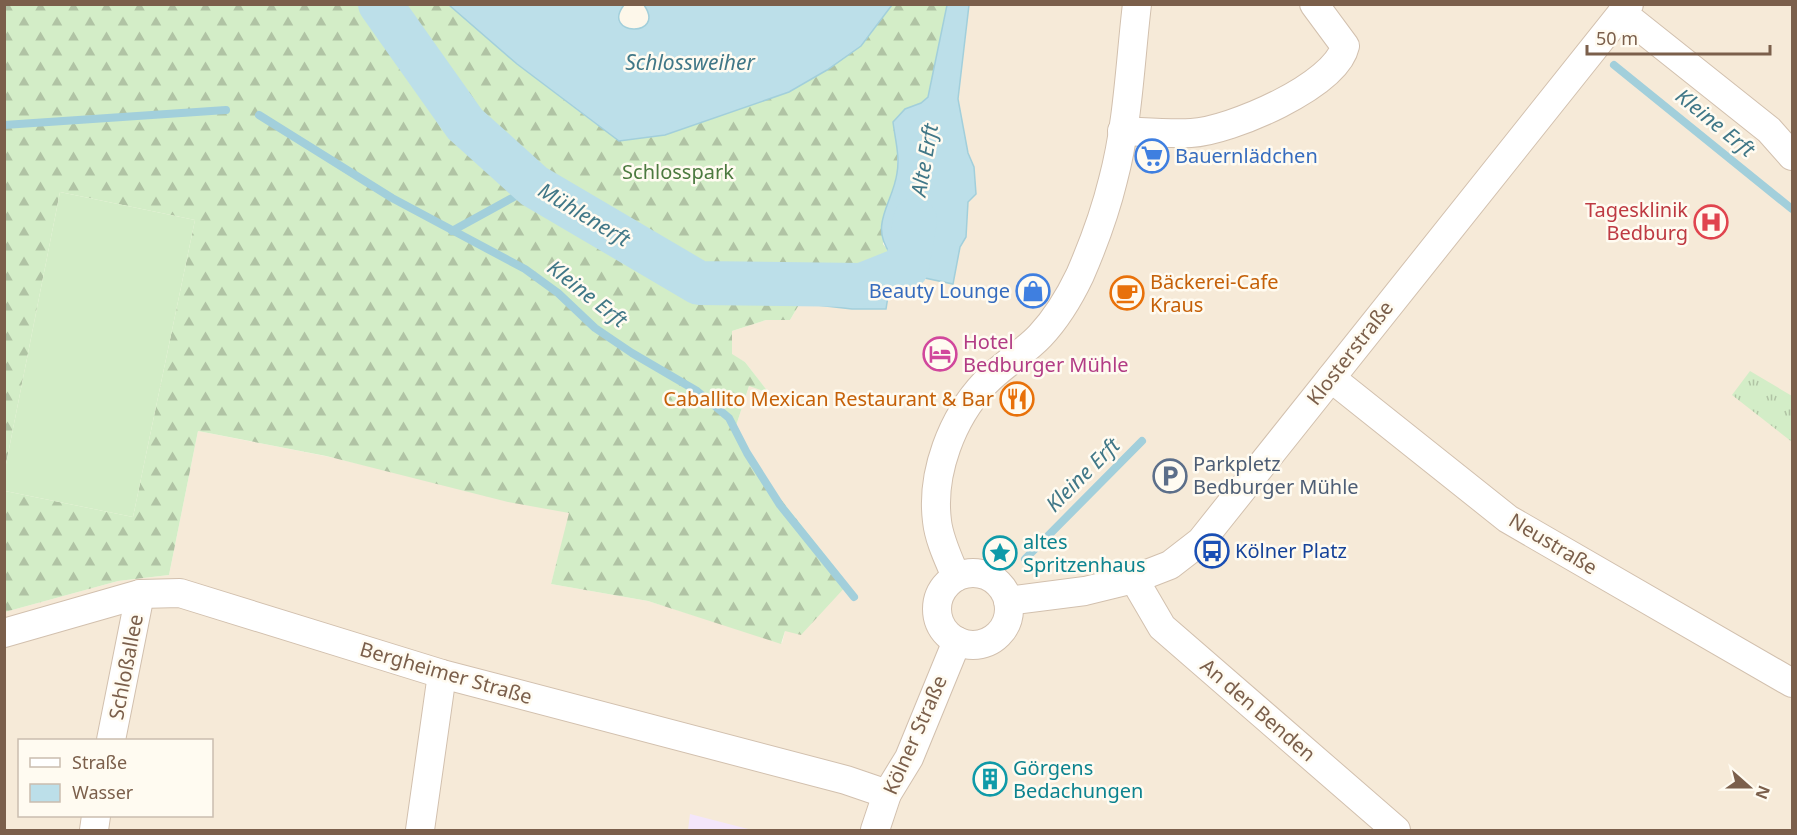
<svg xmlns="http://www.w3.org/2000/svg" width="1797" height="835" viewBox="0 0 1797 835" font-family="'Noto Sans',sans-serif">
	<defs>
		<pattern id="grass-tufts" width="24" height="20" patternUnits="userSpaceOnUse" patternTransform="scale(1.5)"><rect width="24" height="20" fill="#d3edc7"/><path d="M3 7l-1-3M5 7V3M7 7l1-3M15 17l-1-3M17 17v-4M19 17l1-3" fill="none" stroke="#b0c3a4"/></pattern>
		<pattern id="forest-firs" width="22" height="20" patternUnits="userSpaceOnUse" patternTransform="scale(1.5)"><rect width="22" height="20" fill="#d3edc7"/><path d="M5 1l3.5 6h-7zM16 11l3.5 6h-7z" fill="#b0c3a4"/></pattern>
	</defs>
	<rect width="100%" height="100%" fill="#fdf7ea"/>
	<!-- residential -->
	<path fill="#f6ead8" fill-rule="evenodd" d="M 969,5 L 1792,5 L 1792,830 L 5,830 L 5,612 L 118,581 L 169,575 L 198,431 L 325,456 L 570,513 L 551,584 L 648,601 L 782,643 L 785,631 L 848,584 L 764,478 L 735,429 L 749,386 L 768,392 L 745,362 L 732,355 L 732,331 L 766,320 L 790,320 L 800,303 L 852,309 L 891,271 L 953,284 L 960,247 L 966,237 L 968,202 L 974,167 L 968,153 L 958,99 ZM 20,740 L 212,740 L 212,816 L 20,816 Z"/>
	<!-- education -->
	<path fill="#f4e6fa" d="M 690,814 L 752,830 L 688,830 Z"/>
	<!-- grass -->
	<path fill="url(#grass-tufts)" d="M 1750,371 L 1792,396 L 1792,442 L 1732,395 Z"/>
	<!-- forest -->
	<path fill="url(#forest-firs)" d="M 5,5 L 449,5 L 517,64 L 597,125 L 861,46 L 892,5 L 947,5 L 928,97 L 921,103 L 905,109 L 897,146 L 897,175 L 891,197 L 883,244 L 890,253 C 875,285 861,279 831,282 C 822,283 812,286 803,288 L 800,303 L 790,320 L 766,320 L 732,331 L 732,354 L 745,362 L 769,393 L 749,386 L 735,429 L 764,478 L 848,584 L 801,635 L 785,631 L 781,644 L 648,601 L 551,584 L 569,513 L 508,502 L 326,456 L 198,431 L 169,575 L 118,581 L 5,612 L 5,491 L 133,517 L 195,220 L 60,192 L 5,469 Z"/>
	<!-- pitch -->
	<path fill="#d3edc7" d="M 60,192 L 195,220 L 133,517 L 5,491 L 5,469 Z"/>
	<!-- water -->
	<g fill="#bcdfe9" stroke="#a2cfdb" stroke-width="1.5">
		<path d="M 449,5 L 624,5 C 600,36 667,38 644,5 L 892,5 L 861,46 L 827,70 L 789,92 L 665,135 L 619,141 L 517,64 Z"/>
		<path d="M 947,5 L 969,5 L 958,99 L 968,153 L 974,167 L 976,194 L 968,202 L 966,237 L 960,247 L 953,284 L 892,271 L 886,309 L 852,309 L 800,303 L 803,288 C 812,286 822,283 831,282 C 860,279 875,285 890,253 C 869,224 893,203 897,173 C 900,156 895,139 893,122 L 905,109 L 921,103 L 928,97 Z"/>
	</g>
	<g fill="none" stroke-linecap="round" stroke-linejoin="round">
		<!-- stream -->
		<g stroke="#a2cfdb" stroke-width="8">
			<path d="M 1614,65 L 1792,209"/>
			<path d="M 259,115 L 392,198 L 525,269 L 558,293 L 595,328 L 632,353 L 697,391 L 729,418 L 747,453 L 780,505 L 854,597"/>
			<path d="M 4,125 L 226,110"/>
			<path d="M 452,231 L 534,186"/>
			<path d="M 1025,559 L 1142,441"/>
		</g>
		<!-- river -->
		<path stroke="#bcdfe9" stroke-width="44" d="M 380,4 L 465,124 L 534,186 L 699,283 L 862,285 L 907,267 L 915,220"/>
		<!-- minor casing -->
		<g stroke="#d2c0ae" stroke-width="30">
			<g id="minor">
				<path d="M 1622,13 L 1769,130 L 1792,156"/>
				<path d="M 1122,131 C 1145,132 1168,134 1191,133 C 1230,131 1336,86 1345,46 L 1314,4"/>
				<path d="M 1331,378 L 1508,519 L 1792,683"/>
				<circle cx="973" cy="609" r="36"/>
				<path d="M 956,577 C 949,560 939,540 937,521 C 931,473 952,418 985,383 C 1002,365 1024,353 1040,336 C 1056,319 1070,296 1080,275 C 1093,245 1105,213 1113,180 C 1128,124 1130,63 1137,4"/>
				<path d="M 1134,579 L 1162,627 L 1396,830"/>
				<path d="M 1008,601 L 1085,591 L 1134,579 L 1170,565 L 1201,541 L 1629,4"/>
				<path d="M 4,633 L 140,594 L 180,593 L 442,674 L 846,780 L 887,794"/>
				<path d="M 111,740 L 140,594"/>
				<path d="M 94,830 L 96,816"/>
				<path d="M 420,830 L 442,674"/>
				<path d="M 875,830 L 887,794 L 909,758 L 957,641"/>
			</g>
		</g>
		<!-- minor -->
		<use href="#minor" stroke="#fff" stroke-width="28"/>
	</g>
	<!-- icons -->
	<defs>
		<g id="supermarket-ring" transform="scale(1.725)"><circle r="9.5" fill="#fffbf1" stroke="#3f7fe0" stroke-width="1.5"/><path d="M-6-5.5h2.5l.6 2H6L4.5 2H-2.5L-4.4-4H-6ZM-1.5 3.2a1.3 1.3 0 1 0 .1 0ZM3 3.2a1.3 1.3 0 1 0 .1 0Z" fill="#3f7fe0"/></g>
		<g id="hospital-ring" transform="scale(1.725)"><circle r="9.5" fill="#fffbf1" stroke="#e0444e" stroke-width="1.5"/><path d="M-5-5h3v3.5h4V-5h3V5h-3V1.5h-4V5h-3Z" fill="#e0444e"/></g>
		<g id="shop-ring" transform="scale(1.725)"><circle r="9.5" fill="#fffbf1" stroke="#3f7fe0" stroke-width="1.5"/><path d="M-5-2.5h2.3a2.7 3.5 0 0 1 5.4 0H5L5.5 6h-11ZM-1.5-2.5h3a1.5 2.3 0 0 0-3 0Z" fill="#3f7fe0"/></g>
		<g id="cafe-ring" transform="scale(1.725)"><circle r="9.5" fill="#fffbf1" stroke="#e8710a" stroke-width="1.5"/><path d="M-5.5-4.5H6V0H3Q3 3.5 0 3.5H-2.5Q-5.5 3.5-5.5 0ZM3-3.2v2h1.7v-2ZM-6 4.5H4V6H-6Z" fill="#e8710a"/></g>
		<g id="hotel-ring" transform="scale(1.725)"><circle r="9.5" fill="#fffbf1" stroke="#d1479c" stroke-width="1.5"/><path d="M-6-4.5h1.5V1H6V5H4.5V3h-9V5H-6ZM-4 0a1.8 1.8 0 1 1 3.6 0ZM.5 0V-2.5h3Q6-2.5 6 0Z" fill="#d1479c"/></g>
		<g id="restaurant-ring" transform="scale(1.725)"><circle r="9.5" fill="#fffbf1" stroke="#e8710a" stroke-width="1.5"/><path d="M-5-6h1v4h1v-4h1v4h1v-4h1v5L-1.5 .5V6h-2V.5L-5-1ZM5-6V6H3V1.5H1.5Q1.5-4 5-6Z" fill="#e8710a"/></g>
		<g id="parking-ring" transform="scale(1.725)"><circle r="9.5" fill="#fffbf1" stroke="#5c6f8a" stroke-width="1.5"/><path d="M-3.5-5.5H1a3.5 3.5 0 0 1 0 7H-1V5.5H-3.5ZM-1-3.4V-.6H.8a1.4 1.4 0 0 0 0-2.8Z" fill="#5c6f8a"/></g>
		<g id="bus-ring" transform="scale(1.725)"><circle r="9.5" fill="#fffbf1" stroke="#1a4fb4" stroke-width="1.5"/><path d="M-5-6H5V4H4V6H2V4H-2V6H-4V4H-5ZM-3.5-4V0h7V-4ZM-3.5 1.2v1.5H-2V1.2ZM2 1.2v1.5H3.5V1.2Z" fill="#1a4fb4"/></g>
		<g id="sight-ring" transform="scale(1.725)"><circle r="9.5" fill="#fffbf1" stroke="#0f9aa8" stroke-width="1.5"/><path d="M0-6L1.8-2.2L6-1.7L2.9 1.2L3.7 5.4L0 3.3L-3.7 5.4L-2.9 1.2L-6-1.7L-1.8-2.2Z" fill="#0f9aa8"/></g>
		<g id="building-ring" transform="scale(1.725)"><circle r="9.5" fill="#fffbf1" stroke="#0f9aa8" stroke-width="1.5"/><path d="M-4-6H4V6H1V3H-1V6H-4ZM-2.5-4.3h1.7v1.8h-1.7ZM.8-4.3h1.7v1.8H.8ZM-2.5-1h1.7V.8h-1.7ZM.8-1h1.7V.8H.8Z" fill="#0f9aa8"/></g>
	</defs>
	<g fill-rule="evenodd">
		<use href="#supermarket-ring" x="1152" y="156"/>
		<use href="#hospital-ring" x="1711" y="222"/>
		<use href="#shop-ring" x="1033" y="291"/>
		<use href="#cafe-ring" x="1127" y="293"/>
		<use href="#hotel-ring" x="940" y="354"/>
		<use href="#restaurant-ring" x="1017" y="399"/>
		<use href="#parking-ring" x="1170" y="476"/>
		<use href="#bus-ring" x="1212" y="551"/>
		<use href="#sight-ring" x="1000" y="553"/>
		<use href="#building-ring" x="990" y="779"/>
	</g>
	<g text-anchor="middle" stroke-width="5" stroke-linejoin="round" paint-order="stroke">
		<!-- shop labels -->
		<g font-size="20" fill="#366cbe" stroke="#fffbf1" text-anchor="start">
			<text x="1175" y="163">Bauernlädchen</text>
			<text x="1010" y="298" text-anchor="end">Beauty Lounge</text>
		</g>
		<!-- park labels -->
		<g font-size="20" fill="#4c7a3f" stroke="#fffbf1">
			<text x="678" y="179">Schlosspark</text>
		</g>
		<!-- health labels -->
		<g font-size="20" fill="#be3a42" stroke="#fffbf1" text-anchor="end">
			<text x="1688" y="217">Tagesklinik<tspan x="1688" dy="23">Bedburg</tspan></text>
		</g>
		<!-- food labels -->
		<g font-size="20" fill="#c56008" stroke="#fffbf1" text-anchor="start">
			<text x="1150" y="289">Bäckerei-Cafe<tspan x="1150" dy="23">Kraus</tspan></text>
			<text x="994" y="406" text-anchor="end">Caballito Mexican Restaurant &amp; Bar</text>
		</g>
		<!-- hotel labels -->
		<g font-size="20" fill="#b23c85" stroke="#fffbf1" text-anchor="start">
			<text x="963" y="349">Hotel<tspan x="963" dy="23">Bedburger Mühle</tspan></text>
		</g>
		<!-- street labels -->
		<g font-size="20" fill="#7b5f4b" stroke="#fffbf1">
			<text transform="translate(1350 353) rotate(-52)" y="7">Klosterstraße</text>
			<text transform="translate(1553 544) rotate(31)" y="7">Neustraße</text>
			<text transform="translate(126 667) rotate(-79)" y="7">Schloßallee</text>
			<text transform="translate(446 673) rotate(16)" y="7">Bergheimer Straße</text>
			<text transform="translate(1258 710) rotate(41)" y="7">An den Benden</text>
			<text transform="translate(915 735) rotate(-66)" y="7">Kölner Straße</text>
		</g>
		<!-- service labels -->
		<g font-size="20" fill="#4e5e75" stroke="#fffbf1" text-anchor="start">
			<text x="1193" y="471">Parkpletz<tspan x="1193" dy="23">Bedburger Mühle</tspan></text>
		</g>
		<!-- culture labels -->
		<g font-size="20" fill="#0d838f" stroke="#fffbf1" text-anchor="start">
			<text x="1023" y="549">altes<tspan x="1023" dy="23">Spritzenhaus</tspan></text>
			<text x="1013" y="775">Görgens<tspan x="1013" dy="23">Bedachungen</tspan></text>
		</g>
		<!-- transit labels -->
		<g font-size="20" fill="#164399" stroke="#fffbf1" text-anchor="start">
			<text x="1235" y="558">Kölner Platz</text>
		</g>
		<!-- water labels -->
		<g font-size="21" font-style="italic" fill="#407787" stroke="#fffbf1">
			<text x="690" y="70">Schlossweiher</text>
			<text transform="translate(1715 123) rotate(39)" y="7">Kleine Erft</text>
			<text transform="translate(925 160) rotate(-80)" y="7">Alte Erft</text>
			<text transform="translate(584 215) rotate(31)" y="7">Mühlenerft</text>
			<text transform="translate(587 294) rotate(38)" y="7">Kleine Erft</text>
			<text transform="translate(1083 475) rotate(-45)" y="7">Kleine Erft</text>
		</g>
	</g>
	<!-- border -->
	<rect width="1797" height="835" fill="none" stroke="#7b5f4b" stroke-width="12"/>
	<!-- legend -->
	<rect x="18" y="739" width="195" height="78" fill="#fffbf1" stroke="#cabdaf" stroke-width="1.5"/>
	<rect x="30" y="758" width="30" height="9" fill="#ffffff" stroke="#cabdaf" stroke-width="1.5"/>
	<text x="72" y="769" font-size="18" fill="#7b5f4b">Straße</text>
	<rect x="30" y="784" width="30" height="18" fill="#bcdfe9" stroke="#cabdaf" stroke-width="1.5"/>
	<text x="72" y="799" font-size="18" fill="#7b5f4b">Wasser</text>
	<!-- north arrow -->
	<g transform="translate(1749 787) rotate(111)" stroke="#fffbf1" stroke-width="4.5" paint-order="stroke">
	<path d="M0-4.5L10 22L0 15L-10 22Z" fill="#7b5f4b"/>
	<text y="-9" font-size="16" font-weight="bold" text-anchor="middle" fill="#7b5f4b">N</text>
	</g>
	<!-- scale -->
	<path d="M1587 45v9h183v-9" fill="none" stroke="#7b5f4b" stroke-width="3"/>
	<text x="1596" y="45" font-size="18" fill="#7b5f4b" stroke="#fffbf1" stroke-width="4.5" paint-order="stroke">50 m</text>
</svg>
